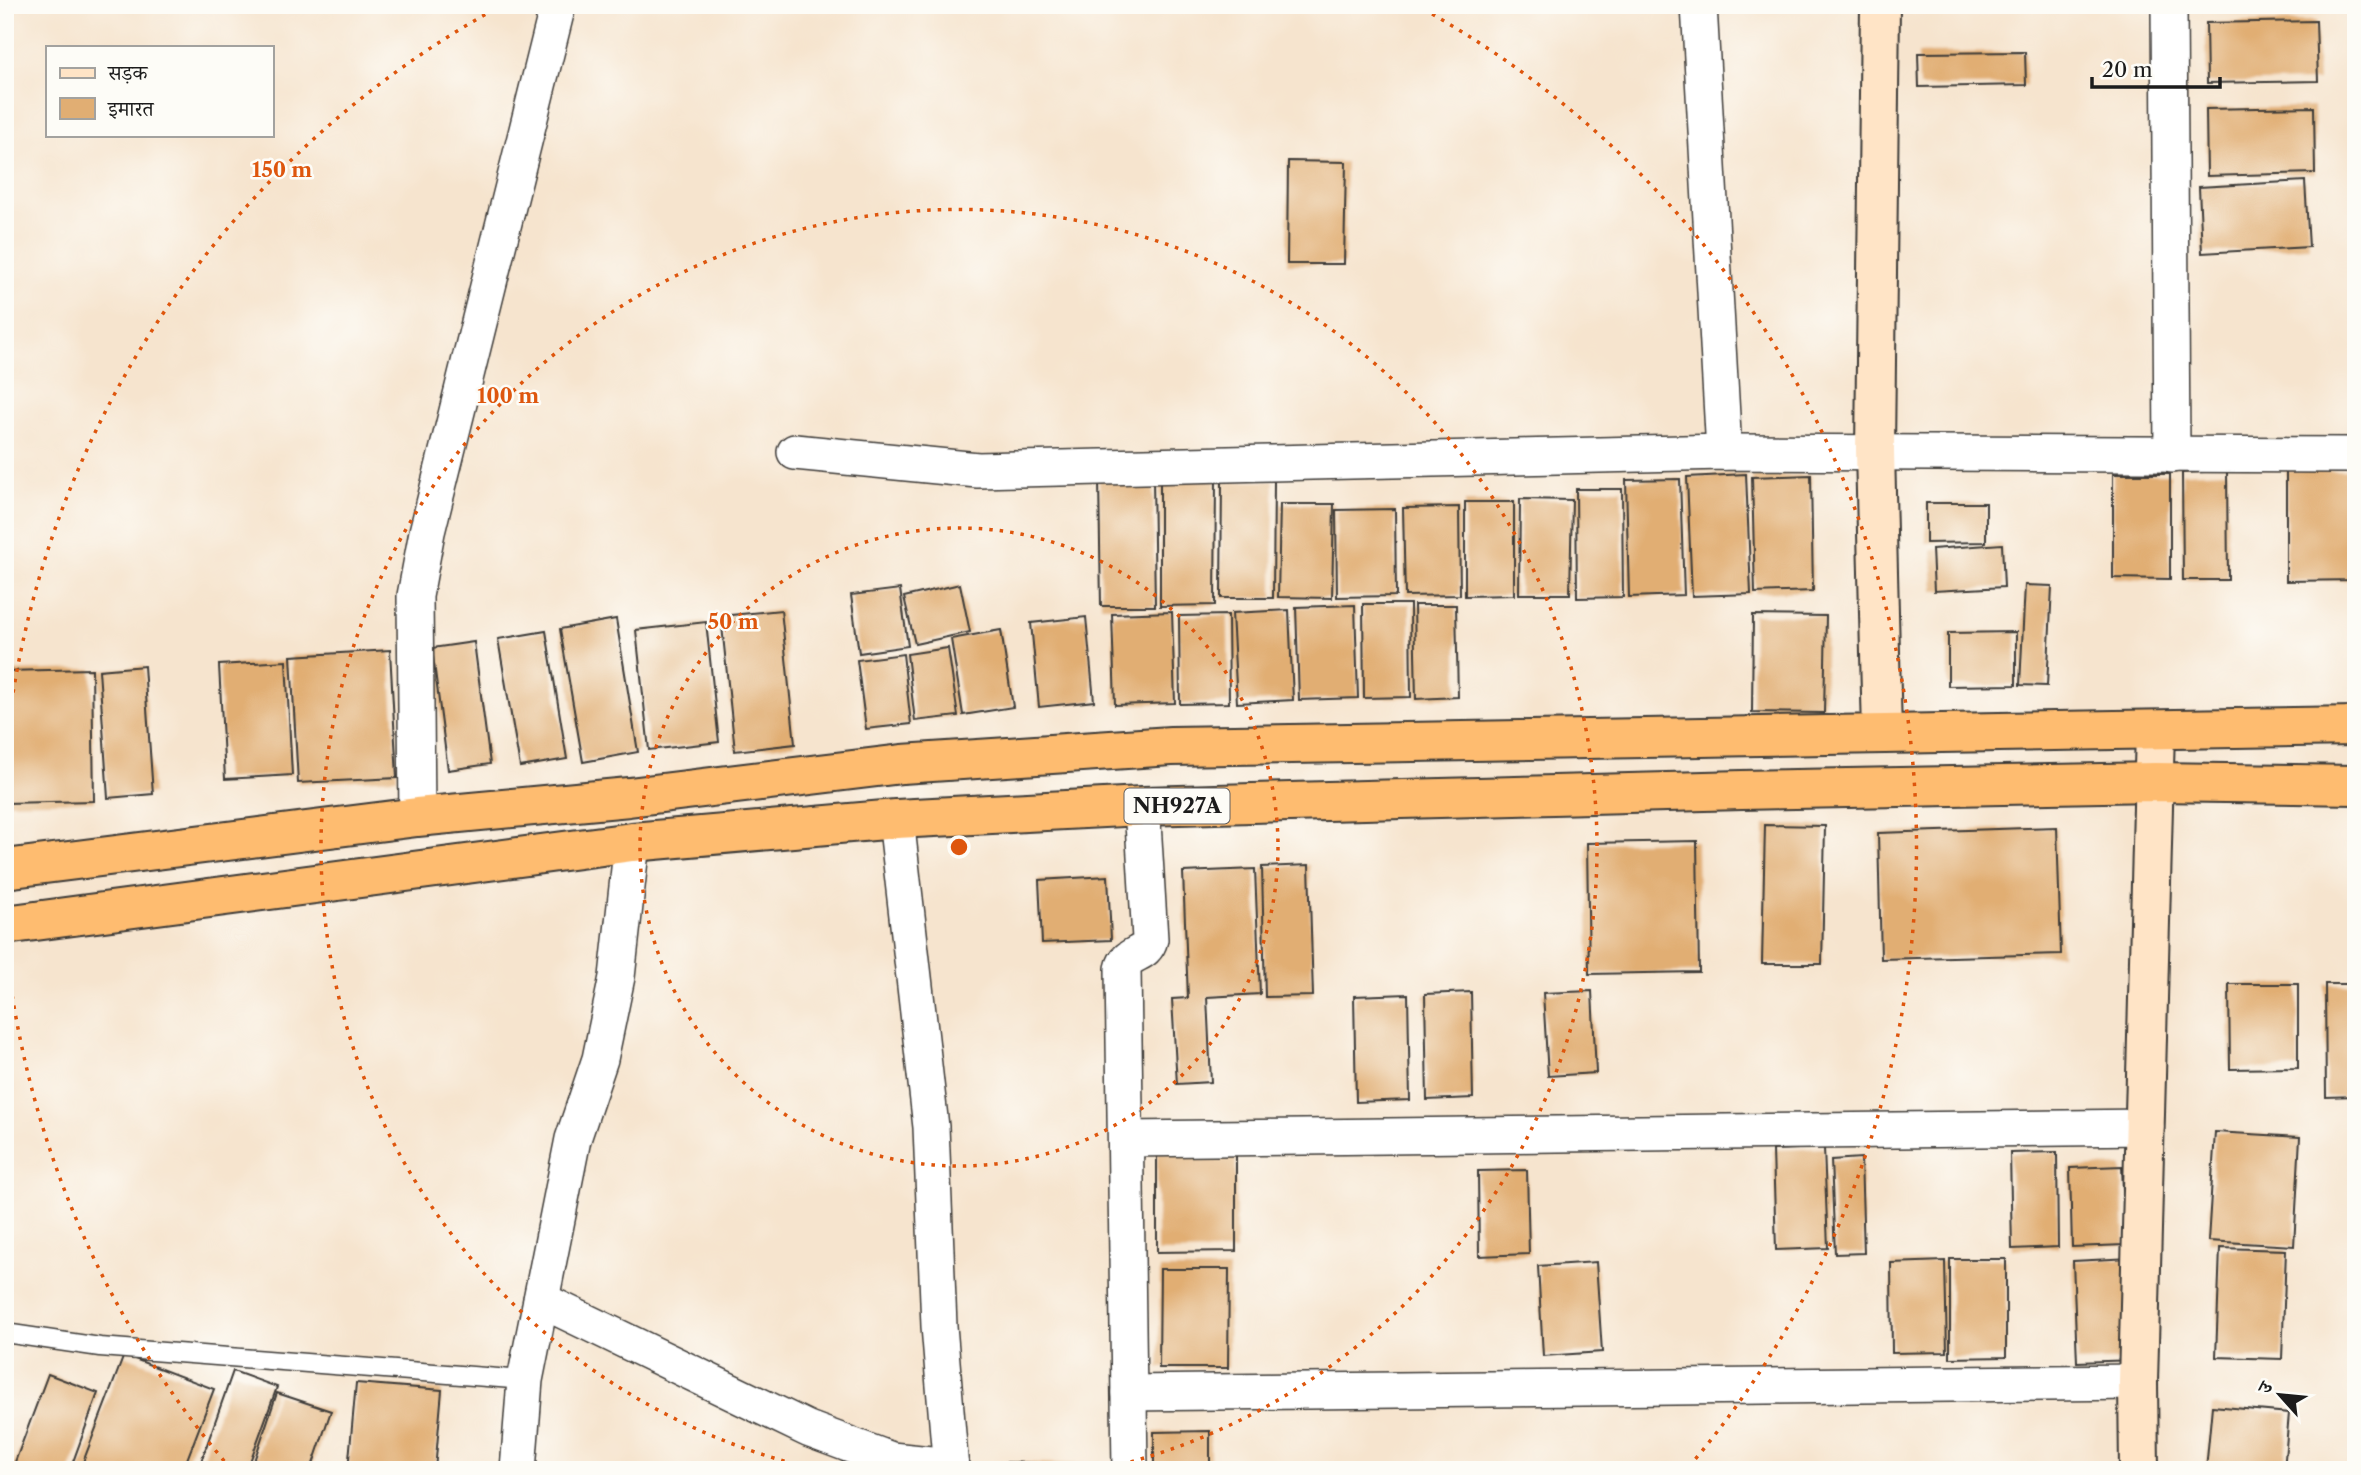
<svg xmlns="http://www.w3.org/2000/svg" width="2361" height="1475" viewBox="0 0 2361 1475" font-family="'Libre Caslon Text','Noto Serif Devanagari',serif">
	<rect width="100%" height="100%" fill="#fdfcf7"/>
	<filter id="ink" filterUnits="userSpaceOnUse"><feTurbulence type="fractalNoise" baseFrequency=".0143" numOctaves="2"/><feDisplacementMap in="SourceGraphic" scale="14" xChannelSelector="R" yChannelSelector="G"/><feConvolveMatrix kernelMatrix="1 2 1 2 8 2 1 2 1" color-interpolation-filters="sRGB"/></filter>
	<filter id="wash" filterUnits="userSpaceOnUse"><feTurbulence type="fractalNoise" baseFrequency=".00686" numOctaves="4" result="noise"/><feDisplacementMap in="SourceGraphic" scale="28" xChannelSelector="R" yChannelSelector="G"/><feGaussianBlur stdDeviation="1.57" result="paint"/><feColorMatrix in="noise" values="0 0 0 0 0 0 0 0 0 0 0 0 0 0 0 0 0 1.4 0 .05"/><feComposite in="paint" operator="in"/></filter>
	<g filter="url(#wash)">
		<rect width="100%" height="100%" fill="#f6e4ce"/>
		<g id="blocks">
			<!-- building -->
			<g fill="#e1ae73">
				<path d="M 2316,21 L 2318,81 L 2207,83 L 2206,23 Z"/>
				<path d="M 2025,52 L 2026,85 L 1919,87 L 1918,53 Z"/>
				<path d="M 2314,107 L 2315,173 L 2207,176 L 2206,109 Z"/>
				<path d="M 1288,161 L 1346,162 L 1344,264 L 1287,264 Z"/>
				<path d="M 2305,181 L 2309,247 L 2202,253 L 2199,187 Z"/>
				<path d="M 2356,470 L 2356,580 L 2286,581 L 2286,471 Z"/>
				<path d="M 2227,471 L 2228,580 L 2183,580 L 2182,473 Z"/>
				<path d="M 1746,474 L 1751,594 L 1692,596 L 1687,477 Z"/>
				<path d="M 2113,474 L 2170,474 L 2170,579 L 2113,578 Z"/>
				<path d="M 1811,475 L 1813,591 L 1755,593 L 1752,477 Z"/>
				<path d="M 1153,478 L 1155,606 L 1101,606 L 1099,480 Z"/>
				<path d="M 1160,478 L 1216,478 L 1215,605 L 1160,606 Z"/>
				<path d="M 1680,479 L 1684,595 L 1629,597 L 1626,480 Z"/>
				<path d="M 1222,481 L 1274,481 L 1273,598 L 1221,598 Z"/>
				<path d="M 1576,489 L 1622,489 L 1623,597 L 1577,598 Z"/>
				<path d="M 1520,499 L 1572,500 L 1570,594 L 1519,594 Z"/>
				<path d="M 1465,502 L 1514,502 L 1514,595 L 1465,596 Z"/>
				<path d="M 1926,503 L 1986,503 L 1986,542 L 1926,543 Z"/>
				<path d="M 1280,504 L 1334,504 L 1332,598 L 1278,597 Z"/>
				<path d="M 1459,507 L 1460,595 L 1405,596 L 1403,508 Z"/>
				<path d="M 1395,509 L 1396,596 L 1337,597 L 1336,510 Z"/>
				<path d="M 2002,544 L 2004,587 L 1934,591 L 1932,549 Z"/>
				<path d="M 960,584 L 970,632 L 915,644 L 904,597 Z"/>
				<path d="M 2025,585 L 2052,586 L 2047,686 L 2020,685 Z"/>
				<path d="M 900,589 L 908,646 L 859,653 L 851,595 Z"/>
				<path d="M 1363,604 L 1410,604 L 1411,697 L 1364,698 Z"/>
				<path d="M 1355,605 L 1358,698 L 1299,700 L 1296,607 Z"/>
				<path d="M 1414,605 L 1456,605 L 1458,697 L 1416,699 Z"/>
				<path d="M 781,610 L 795,744 L 735,751 L 721,616 Z"/>
				<path d="M 1289,610 L 1293,700 L 1237,703 L 1232,613 Z"/>
				<path d="M 1172,612 L 1175,703 L 1115,705 L 1112,614 Z"/>
				<path d="M 1228,615 L 1229,703 L 1180,704 L 1179,616 Z"/>
				<path d="M 1753,615 L 1826,616 L 1824,713 L 1752,712 Z"/>
				<path d="M 1086,617 L 1094,701 L 1039,707 L 1031,623 Z"/>
				<path d="M 616,619 L 638,752 L 583,762 L 560,629 Z"/>
				<path d="M 706,622 L 719,742 L 649,750 L 636,630 Z"/>
				<path d="M 1001,630 L 1013,707 L 963,715 L 951,639 Z"/>
				<path d="M 546,631 L 567,759 L 520,767 L 498,639 Z"/>
				<path d="M 2016,632 L 2016,685 L 1948,686 L 1948,633 Z"/>
				<path d="M 474,642 L 490,764 L 448,770 L 432,648 Z"/>
				<path d="M 948,648 L 958,716 L 915,721 L 907,654 Z"/>
				<path d="M 390,650 L 397,778 L 298,783 L 291,656 Z"/>
				<path d="M 903,654 L 911,724 L 866,729 L 857,660 Z"/>
				<path d="M 286,661 L 292,775 L 225,779 L 219,665 Z"/>
				<path d="M 144,666 L 153,794 L 108,798 L 99,670 Z"/>
				<path d="M 92,669 L 94,801 L 5,803 L 5,671 Z"/>
				<path d="M 1765,825 L 1825,826 L 1822,964 L 1762,964 Z"/>
				<path d="M 2057,827 L 2061,954 L 1881,959 L 1878,833 Z"/>
				<path d="M 1697,841 L 1699,972 L 1589,974 L 1587,843 Z"/>
				<path d="M 1309,865 L 1313,996 L 1265,997 L 1262,867 Z"/>
				<path d="M 1255,869 L 1260,994 L 1207,997 L 1211,1082 L 1177,1084 L 1172,999 L 1188,998 L 1183,872 Z"/>
				<path d="M 1108,876 L 1111,940 L 1042,943 L 1039,880 Z"/>
				<path d="M 2229,984 L 2298,984 L 2298,1068 L 2230,1069 Z"/>
				<path d="M 2325,984 L 2356,984 L 2356,1096 L 2326,1097 Z"/>
				<path d="M 1592,991 L 1596,1073 L 1548,1076 L 1543,993 Z"/>
				<path d="M 1471,992 L 1473,1098 L 1427,1100 L 1425,994 Z"/>
				<path d="M 1408,994 L 1410,1100 L 1356,1102 L 1354,996 Z"/>
				<path d="M 2215,1132 L 2300,1137 L 2294,1246 L 2208,1241 Z"/>
				<path d="M 1824,1148 L 1828,1248 L 1776,1250 L 1773,1150 Z"/>
				<path d="M 1157,1152 L 1236,1152 L 1236,1251 L 1157,1252 Z"/>
				<path d="M 2057,1152 L 2058,1247 L 2012,1249 L 2010,1153 Z"/>
				<path d="M 1861,1158 L 1864,1253 L 1835,1254 L 1831,1160 Z"/>
				<path d="M 2122,1166 L 2125,1245 L 2072,1247 L 2070,1168 Z"/>
				<path d="M 1527,1170 L 1529,1254 L 1479,1256 L 1478,1171 Z"/>
				<path d="M 2220,1248 L 2286,1250 L 2282,1359 L 2216,1357 Z"/>
				<path d="M 2131,1258 L 2135,1360 L 2077,1362 L 2073,1261 Z"/>
				<path d="M 1950,1259 L 2006,1259 L 2006,1357 L 1950,1358 Z"/>
				<path d="M 1945,1261 L 1947,1352 L 1892,1353 L 1891,1263 Z"/>
				<path d="M 1596,1262 L 1602,1352 L 1543,1356 L 1538,1266 Z"/>
				<path d="M 1160,1269 L 1229,1269 L 1228,1368 L 1159,1368 Z"/>
				<path d="M 124,1355 L 214,1389 L 183,1470 L 80,1470 Z"/>
				<path d="M 233,1371 L 277,1387 L 247,1470 L 198,1470 Z"/>
				<path d="M 48,1374 L 98,1393 L 70,1470 L 12,1470 Z"/>
				<path d="M 356,1383 L 442,1390 L 435,1470 L 348,1470 Z"/>
				<path d="M 277,1393 L 331,1411 L 311,1470 L 251,1470 Z"/>
				<path d="M 2212,1406 L 2289,1413 L 2284,1470 L 2206,1470 Z"/>
				<path d="M 1210,1431 L 1210,1470 L 1154,1470 L 1154,1432 Z"/>
				<path d="M 998,1462 L 1111,1465 L 1110,1470 L 998,1470 Z"/>
			</g>
		</g>
	</g>
	<g filter="url(#ink)">
		<use href="#blocks" fill-opacity="0" stroke="#3d3a37" stroke-width="2"/>
		<g fill="none" stroke-linecap="round" stroke-linejoin="round">
			<!-- lane casing -->
			<g stroke="#3d3a37" stroke-width="21">
				<path id="lane" d="M 5,1333 L 100,1347 L 525,1380"/>
			</g>
			<!-- street casing -->
			<g stroke="#3d3a37" stroke-width="38">
				<g id="street">
					<path d="M 1699,5 L 1724,452"/>
					<path d="M 2169,5 L 2172,455"/>
					<path d="M 795,452 L 978,470 L 1724,452 L 2356,455"/>
					<path d="M 417,817 L 415,596 L 427,532 L 558,5"/>
					<path d="M 896,819 L 931,1127 L 939,1326 L 951,1470"/>
					<path d="M 1126,1139 L 2146,1127"/>
					<path d="M 541,1300 L 808,1429 L 891,1460 L 951,1466"/>
					<path d="M 1129,1393 L 2138,1382"/>
					<path d="M 518,1470 L 525,1380 L 573,1139 L 600,1059 L 617,977 L 632,842"/>
					<path d="M 1130,1470 L 1123,969 C 1127,951 1146,957 1150,939 L 1142,806"/>
				</g>
			</g>
			<!-- secondary casing -->
			<g stroke="#3d3a37" stroke-width="42">
				<g id="secondary">
					<path d="M 1880,5 L 1875,451 L 1882,734"/>
					<path d="M 2139,1470 L 2138,1382 L 2155,730"/>
				</g>
			</g>
			<!-- highway casing -->
			<g stroke="#3d3a37" stroke-width="42">
				<g id="highway">
					<path d="M 5,869 L 417,817 L 629,797 L 902,764 L 1171,746 L 2356,726"/>
					<path d="M 5,925 L 632,842 L 896,819 L 1142,806 L 1742,790 L 2155,782 L 2356,785"/>
				</g>
			</g>
			<!-- lane -->
			<use href="#lane" stroke="#fff" stroke-width="18"/>
			<!-- street -->
			<use href="#street" stroke="#fff" stroke-width="35"/>
			<!-- secondary -->
			<use href="#secondary" stroke="#ffe4c6" stroke-width="38"/>
			<!-- highway -->
			<use href="#highway" stroke="#febc70" stroke-width="38"/>
		</g>
	</g>
	<!-- distance rings -->
	<g fill="none" stroke="#de560d" stroke-width="3.5" stroke-dasharray="3.5 7">
		<circle cx="959" cy="847" r="319"/>
		<path d="M815 1469A638 638 0 1 1 1103 1469"/>
		<path d="M231 1469A958 958 0 0 1 5 939M5 755A958 958 0 0 1 495 9M1423 9A958 958 0 0 1 1687 1469"/>
	</g>
	<g text-anchor="middle" stroke-width="5" stroke-linejoin="round" paint-order="stroke">
		<!-- shield labels -->
		<rect fill="#fdfcf7" stroke="#605f5e" stroke-width="2" x="1124.5" y="788.5" width="105" height="35" rx="5"/>
		<g font-size="21" font-weight="bold" fill="#1c1c1c">
			<text x="1177" y="813">NH927A</text>
		</g>
	</g>
	<circle cx="959" cy="847" r="10" fill="#de560d" stroke="#fdfcf7" stroke-width="3.5"/>
	<g font-size="21" text-anchor="middle" font-weight="bold" fill="#de560d" stroke="#fdfcf7" stroke-width="5" stroke-linejoin="round" paint-order="stroke">
		<text x="282" y="177">150 m</text>
		<text x="508" y="403">100 m</text>
		<text x="733" y="629">50 m</text>
	</g>
	<!-- margin -->
	<rect width="2361" height="1475" fill="none" stroke="#fdfcf7" stroke-width="28"/>
	<!-- legend -->
	<rect x="46" y="46" width="228" height="91" fill="#fdfcf7" stroke="#a3a29f" stroke-width="2"/>
	<rect x="60" y="68" width="35" height="10" fill="#ffe4c6" stroke="#a3a29f" stroke-width="2"/>
	<text x="108" y="80" font-size="21" fill="#1c1c1c">सड़क</text>
	<rect x="60" y="98" width="35" height="21" fill="#e1ae73" stroke="#a3a29f" stroke-width="2"/>
	<text x="108" y="116" font-size="21" fill="#1c1c1c">इमारत</text>
	<!-- north arrow -->
	<g transform="translate(2280 1395) rotate(297)" stroke="#fdfcf7" stroke-width="5" paint-order="stroke">
	<path d="M0-5L12 26L0 18L-12 26Z" fill="#1c1c1c"/>
	<text y="-10" font-size="19" font-weight="bold" text-anchor="middle" fill="#1c1c1c">उ</text>
	</g>
	<!-- scale -->
	<path d="M2092 77v10h128v-10" fill="none" stroke="#1c1c1c" stroke-width="3.5"/>
	<text x="2102" y="77" font-size="21" fill="#1c1c1c" stroke="#fdfcf7" stroke-width="5" paint-order="stroke">20 m</text>
</svg>
